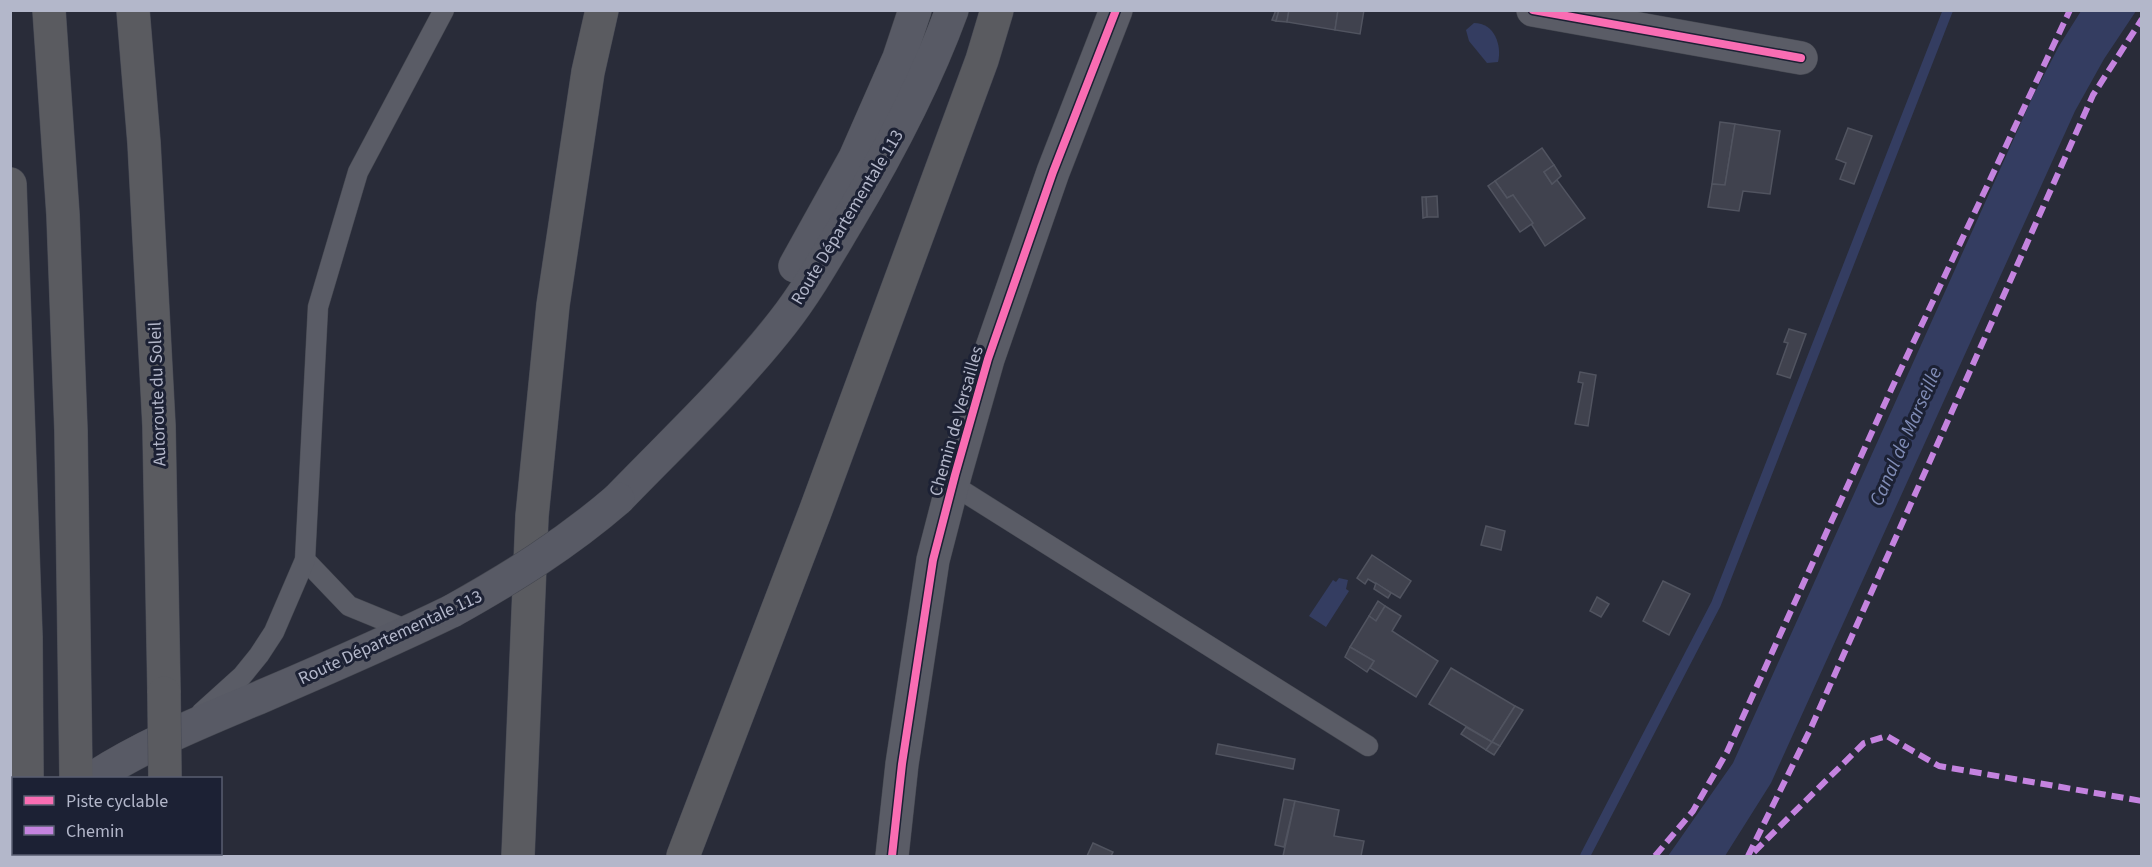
<svg xmlns="http://www.w3.org/2000/svg" width="2152" height="867" viewBox="0 0 2152 867" font-family="'Source Sans 3',sans-serif">
	<rect width="100%" height="100%" fill="#292c39"/>
	<!-- water -->
	<g fill="#343d61">
		<path d="M 2081,11 L 2136,11 L 2104,59 L 2075,111 L 1771,783 L 1725,856 L 1668,856 L 1733,763 L 2033,96 L 2059,46 Z"/>
		<path d="M 1474,23 C 1495,23 1502,46 1498,62 L 1487,63 L 1469,41 L 1466,30 Z"/>
		<path d="M 1339,578 L 1348,580 L 1346,589 L 1349,591 L 1326,627 L 1309,616 L 1333,580 L 1336,582 Z"/>
	</g>
	<g fill="none" stroke-linecap="round" stroke-linejoin="round">
		<!-- stream -->
		<path stroke="#343d61" stroke-width="10" d="M 1585,856 L 1716,604 L 1948,10"/>
	</g>
	<!-- building -->
	<g fill="#40424e" stroke="#515460" stroke-width="1.5">
		<path d="M 1276,10 L 1279,10 L 1276,21 L 1272,20 Z"/>
		<path d="M 1279,10 L 1289,10 L 1287,22 L 1276,21 Z"/>
		<path d="M 1289,10 L 1338,10 L 1335,30 L 1287,22 Z"/>
		<path d="M 1338,10 L 1364,10 L 1360,34 L 1335,30 Z"/>
		<path d="M 1720,122 L 1735,124 L 1725,185 L 1712,184 Z"/>
		<path d="M 1735,124 L 1780,131 L 1770,194 L 1743,191 L 1739,211 L 1708,207 L 1712,184 L 1725,185 Z"/>
		<path d="M 1848,128 L 1872,136 L 1854,184 L 1840,179 L 1846,163 L 1836,159 Z"/>
		<path d="M 1542,148 L 1554,165 L 1544,172 L 1552,184 L 1557,180 L 1585,218 L 1545,246 L 1513,195 L 1507,198 L 1495,181 Z"/>
		<path d="M 1554,165 L 1561,176 L 1552,184 L 1544,172 Z"/>
		<path d="M 1495,181 L 1507,198 L 1513,195 L 1533,223 L 1520,232 L 1488,186 Z"/>
		<path d="M 1437,196 L 1438,217 L 1427,217 L 1426,197 Z"/>
		<path d="M 1422,197 L 1426,197 L 1427,217 L 1423,218 Z"/>
		<path d="M 1789,329 L 1806,334 L 1790,378 L 1777,374 L 1788,343 L 1784,342 Z"/>
		<path d="M 1580,372 L 1596,375 L 1588,426 L 1575,424 L 1583,383 L 1578,382 Z"/>
		<path d="M 1486,526 L 1505,531 L 1501,550 L 1481,545 Z"/>
		<path d="M 1372,555 L 1411,581 L 1400,598 L 1368,579 L 1365,584 L 1357,578 Z"/>
		<path d="M 1663,581 L 1690,594 L 1669,635 L 1643,621 Z"/>
		<path d="M 1376,583 L 1391,593 L 1388,598 L 1374,589 Z"/>
		<path d="M 1597,597 L 1609,604 L 1601,617 L 1590,611 Z"/>
		<path d="M 1378,601 L 1385,606 L 1376,621 L 1369,616 Z"/>
		<path d="M 1385,606 L 1401,616 L 1392,631 L 1438,661 L 1416,697 L 1370,668 L 1374,661 L 1350,647 L 1369,616 L 1376,621 Z"/>
		<path d="M 1350,647 L 1374,661 L 1367,672 L 1345,657 Z"/>
		<path d="M 1451,668 L 1515,706 L 1492,742 L 1429,704 Z"/>
		<path d="M 1515,706 L 1523,710 L 1500,746 L 1492,742 Z"/>
		<path d="M 1466,727 L 1492,742 L 1486,750 L 1461,734 Z"/>
		<path d="M 1492,742 L 1500,746 L 1494,755 L 1486,750 Z"/>
		<path d="M 1218,744 L 1295,759 L 1293,769 L 1216,754 Z"/>
		<path d="M 1284,799 L 1295,801 L 1284,847 L 1275,845 Z"/>
		<path d="M 1295,801 L 1339,810 L 1334,836 L 1364,841 L 1361,856 L 1283,856 Z"/>
		<path d="M 1093,843 L 1113,852 L 1111,856 L 1087,856 Z"/>
	</g>
	<g fill="none" stroke-linecap="round" stroke-linejoin="round">
		<!-- lane casing -->
		<g stroke="#444750" stroke-width="21">
			<g id="lane">
				<path d="M 953,485 L 1368,746"/>
				<path d="M 305,560 L 349,606 L 410,631"/>
				<path d="M 201,713 L 242,676 L 259,655 L 274,632 L 305,560 L 318,307 L 358,172 L 444,10"/>
			</g>
		</g>
		<!-- street casing -->
		<g stroke="#444750" stroke-width="34">
			<g id="street">
				<path d="M 1533,10 L 1801,58"/>
				<path d="M 892,856 L 902,764 L 933,560 L 955,475 L 988,359 L 1053,172 L 1116,10"/>
			</g>
		</g>
		<!-- secondary casing -->
		<g stroke="#444750" stroke-width="34">
			<g id="secondary">
				<path d="M 795,266 L 855,158 L 899,58 L 915,10"/>
				<path d="M 618,499 C 674,441 733,386 783,322 C 808,290 828,254 849,219 C 889,152 925,84 952,10"/>
				<path d="M 93,778 C 147,743 206,720 265,695 C 328,668 390,641 452,611"/>
				<path d="M 10,833 L 14,831"/>
			</g>
		</g>
		<!-- highway casing -->
		<g stroke="#464954" stroke-width="34">
			<g id="highway">
				<path d="M 49,10 L 63,215 L 71,431 L 76,778"/>
				<path d="M 133,10 L 144,143 L 159,426 L 164,693"/>
				<path d="M 10,184 L 26,637 L 27,778"/>
				<path d="M 24,856 L 25,854"/>
				<path d="M 75,856 L 75,854"/>
				<path d="M 162,856 L 162,854"/>
				<path d="M 518,856 L 532,516 L 553,305 L 588,72 L 602,10"/>
				<path d="M 683,856 L 815,512 L 982,60 L 997,10"/>
			</g>
		</g>
		<!-- lane -->
		<use href="#lane" stroke="#5a5c66" stroke-width="20"/>
		<!-- street -->
		<use href="#street" stroke="#5a5c66" stroke-width="33"/>
		<!-- secondary -->
		<use href="#secondary" stroke="#585a65" stroke-width="33"/>
		<!-- highway -->
		<use href="#highway" stroke="#5a5b60" stroke-width="33"/>
		<!-- secondary-bridge casing -->
		<g stroke="#444750" stroke-width="34" stroke-linecap="butt">
			<path id="secondary-bridge" d="M 452,611 C 511,578 566,544 618,499"/>
		</g>
		<!-- highway-bridge casing -->
		<g stroke="#464954" stroke-width="34" stroke-linecap="butt">
			<path id="highway-bridge" d="M 164,693 L 165,778"/>
		</g>
		<!-- secondary-bridge -->
		<use href="#secondary-bridge" stroke="#585a65" stroke-width="33"/>
		<!-- highway-bridge -->
		<use href="#highway-bridge" stroke="#5a5b60" stroke-width="33"/>
		<!-- quiet -->
		<g stroke="#c483df" stroke-width="6" stroke-dasharray="12 6" stroke-linecap="butt">
			<path d="M 1754,852 L 1864,743 L 1887,736 L 1939,766 L 2142,801"/>
			<path d="M 1655,856 L 1693,811 L 1727,752 L 1891,390 L 2070,10"/>
			<path d="M 1748,856 L 1810,730 L 2093,95 L 2142,19"/>
		</g>
		<!-- cycleway casing -->
		<g stroke="#1c2134" stroke-width="11">
			<g id="cycleway">
				<path d="M 1533,10 L 1801,58"/>
				<path d="M 892,856 L 902,764 L 933,560 L 955,475 L 988,359 L 1053,172 L 1116,10"/>
			</g>
		</g>
		<!-- cycleway -->
		<use href="#cycleway" stroke="#f96db3" stroke-width="8"/>
	</g>
	<g text-anchor="middle" stroke-width="6" stroke-linejoin="round" paint-order="stroke">
		<!-- street labels -->
		<g font-size="18" fill="#b3b7ca" stroke="#1c2134">
			<text transform="translate(847 217) rotate(-59)" y="6">Route Départementale 113</text>
			<text transform="translate(157 394) rotate(-92)" y="6">Autoroute du Soleil</text>
			<text transform="translate(956 421) rotate(-74)" y="6">Chemin de Versailles</text>
			<text transform="translate(390 637) rotate(-25)" y="6">Route Départementale 113</text>
		</g>
		<!-- water labels -->
		<g font-size="20" font-style="italic" fill="#818db7" stroke="#1c2134">
			<text transform="translate(1905 436) rotate(-66)" y="7">Canal de Marseille</text>
		</g>
	</g>
	<!-- border -->
	<rect width="2152" height="867" fill="none" stroke="#b3b7ca" stroke-width="24"/>
	<!-- legend -->
	<rect x="12" y="777" width="210" height="78" fill="#1c2134" stroke="#585d70" stroke-width="1.5"/>
	<rect x="24" y="796" width="30" height="9" fill="#f96db3" stroke="#585d70" stroke-width="1.5"/>
	<text x="66" y="807" font-size="18" fill="#b3b7ca">Piste cyclable</text>
	<rect x="24" y="826" width="30" height="9" fill="#c483df" stroke="#585d70" stroke-width="1.5"/>
	<text x="66" y="837" font-size="18" fill="#b3b7ca">Chemin</text>
</svg>
